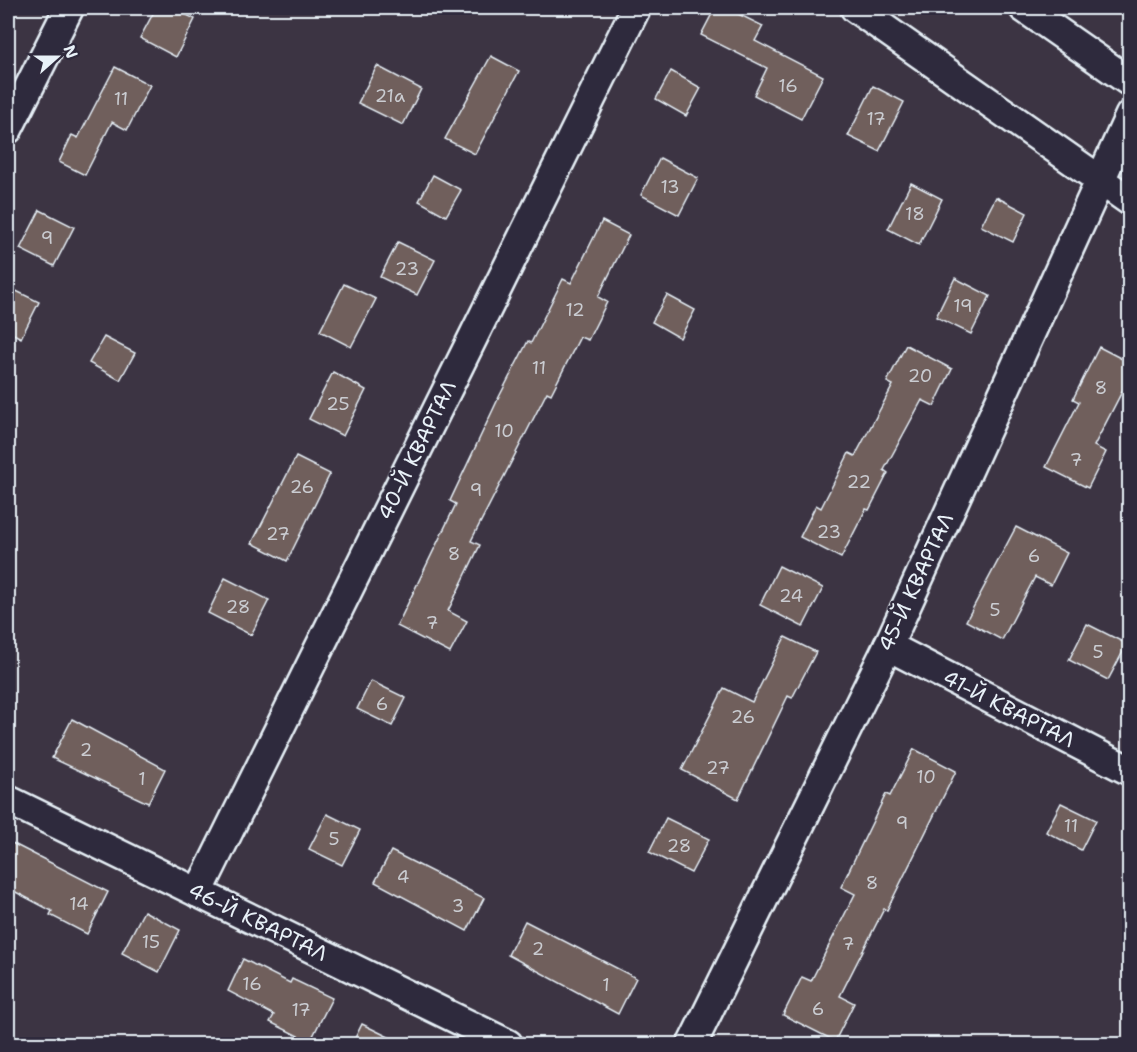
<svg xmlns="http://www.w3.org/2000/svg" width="1137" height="1052" viewBox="0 0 1137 1052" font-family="'Shantell Sans',sans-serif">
	<rect width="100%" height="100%" fill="#3c3443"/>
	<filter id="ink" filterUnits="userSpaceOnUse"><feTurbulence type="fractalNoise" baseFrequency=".0167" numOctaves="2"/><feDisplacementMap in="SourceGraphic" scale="12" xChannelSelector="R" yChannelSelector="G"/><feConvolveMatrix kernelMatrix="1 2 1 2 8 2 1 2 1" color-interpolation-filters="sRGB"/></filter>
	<g filter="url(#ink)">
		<!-- building -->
		<g fill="#6f5e5c" stroke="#e8f1f8" stroke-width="1.5">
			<path d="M 156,8 L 173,8 L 195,19 L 176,57 L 140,38 Z"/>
			<path d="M 715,8 L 726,8 L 763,26 L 755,41 L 823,76 L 801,119 L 754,95 L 767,68 L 701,35 Z"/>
			<path d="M 491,56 L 519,71 L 475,154 L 445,139 Z"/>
			<path d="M 377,66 L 421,89 L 403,125 L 358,103 Z"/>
			<path d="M 115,67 L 150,85 L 127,130 L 112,122 L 85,175 L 59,162 L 72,135 L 78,138 Z"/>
			<path d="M 671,71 L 701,88 L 686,116 L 656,99 Z"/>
			<path d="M 873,86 L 904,102 L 879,151 L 848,136 Z"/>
			<path d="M 660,158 L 698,178 L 679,215 L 641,195 Z"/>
			<path d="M 433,175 L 461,190 L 446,216 L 419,201 Z"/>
			<path d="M 911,183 L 942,199 L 919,245 L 888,229 Z"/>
			<path d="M 996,197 L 1027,213 L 1013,242 L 981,226 Z"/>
			<path d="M 40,210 L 74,227 L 54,266 L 20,249 Z"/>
			<path d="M 602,221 L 629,235 L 598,297 L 607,302 L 588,340 L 580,337 L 551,394 L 547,392 L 471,541 L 480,545 L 448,611 L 467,621 L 450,653 L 397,626 L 456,504 L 450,501 L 499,397 L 528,341 L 531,343 L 563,279 L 571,283 Z"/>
			<path d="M 398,242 L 435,260 L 417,295 L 380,277 Z"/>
			<path d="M 955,278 L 990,296 L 971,334 L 936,317 Z"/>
			<path d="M 344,284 L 376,299 L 351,347 L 320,331 Z"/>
			<path d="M 8,287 L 39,302 L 21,338 L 8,331 Z"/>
			<path d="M 667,295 L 695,310 L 680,338 L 652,322 Z"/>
			<path d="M 104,337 L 135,353 L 120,380 L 89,363 Z"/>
			<path d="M 906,345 L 952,369 L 934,406 L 922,400 L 884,470 L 888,473 L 869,510 L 866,509 L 841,558 L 800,537 L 816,505 L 821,508 L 849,453 L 855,456 L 893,385 L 887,382 Z"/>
			<path d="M 1099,347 L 1130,363 L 1130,376 L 1094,446 L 1106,452 L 1088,488 L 1046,467 L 1079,402 L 1073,399 Z"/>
			<path d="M 333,372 L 366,390 L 343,436 L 309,419 Z"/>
			<path d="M 296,457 L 330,474 L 287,561 L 252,543 Z"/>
			<path d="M 1016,527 L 1067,553 L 1051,585 L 1035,577 L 1002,640 L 966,621 Z"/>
			<path d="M 779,566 L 823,588 L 803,627 L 760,605 Z"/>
			<path d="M 225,578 L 269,600 L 251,635 L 208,613 Z"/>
			<path d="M 1087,624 L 1127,644 L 1108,680 L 1069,660 Z"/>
			<path d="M 785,637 L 816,652 L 792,698 L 788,696 L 738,799 L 682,770 L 724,688 L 752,702 Z"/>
			<path d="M 371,681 L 406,698 L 392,726 L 357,709 Z"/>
			<path d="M 72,719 L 165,769 L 148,803 L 52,758 Z"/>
			<path d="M 914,749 L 956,771 L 887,910 L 884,909 L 840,996 L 854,1003 L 835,1041 L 783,1015 L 802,977 L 811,981 L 855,894 L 841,887 L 886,794 L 890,796 Z"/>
			<path d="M 1061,803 L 1096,820 L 1081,850 L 1046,832 Z"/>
			<path d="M 327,814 L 360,830 L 342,865 L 309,849 Z"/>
			<path d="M 666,818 L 709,839 L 691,873 L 649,852 Z"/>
			<path d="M 8,841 L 108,892 L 87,934 L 50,915 L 52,911 L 8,888 Z"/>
			<path d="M 391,851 L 484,898 L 467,931 L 375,882 Z"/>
			<path d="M 144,911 L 180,930 L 159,972 L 122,953 Z"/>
			<path d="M 525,921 L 636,978 L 618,1014 L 508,955 Z"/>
			<path d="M 243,959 L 290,983 L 292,979 L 332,998 L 310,1042 L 270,1022 L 274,1015 L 228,991 Z"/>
			<path d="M 362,1024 L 403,1044 L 352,1044 Z"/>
		</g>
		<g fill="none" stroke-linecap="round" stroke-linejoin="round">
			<!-- minor casing -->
			<g stroke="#e8f1f8" stroke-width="33">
				<g id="minor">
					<path d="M 855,8 L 1130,201"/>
					<path d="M 1024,8 L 1130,82"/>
					<path d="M 8,129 L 69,8"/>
					<path d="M 888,646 L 1130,771"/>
					<path d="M 8,800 L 508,1044"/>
					<path d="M 198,893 L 636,8"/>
					<path d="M 692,1044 L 888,646 L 1130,115"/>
				</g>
			</g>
			<!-- minor -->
			<use href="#minor" stroke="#2f2a3d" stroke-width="28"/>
		</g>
	</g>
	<g text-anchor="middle" stroke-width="4.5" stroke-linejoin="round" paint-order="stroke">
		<!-- number labels -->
		<g font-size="18" fill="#caccd1">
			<text x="788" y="92">16</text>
			<text x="390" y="102">21а</text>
			<text x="121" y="105">11</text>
			<text x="876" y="125">17</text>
			<text x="670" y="193">13</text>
			<text x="915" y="220">18</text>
			<text x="47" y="244">9</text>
			<text x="407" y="275">23</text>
			<text x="963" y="312">19</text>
			<text x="575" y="316">12</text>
			<text x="539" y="374">11</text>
			<text x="920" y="382">20</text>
			<text x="1101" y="394">8</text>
			<text x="338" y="410">25</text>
			<text x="504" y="437">10</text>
			<text x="1076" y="466">7</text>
			<text x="859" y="488">22</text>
			<text x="302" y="493">26</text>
			<text x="476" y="496">9</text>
			<text x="829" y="538">23</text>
			<text x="278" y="540">27</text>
			<text x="454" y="560">8</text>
			<text x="1034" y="562">6</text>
			<text x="791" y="602">24</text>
			<text x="238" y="613">28</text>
			<text x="995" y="616">5</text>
			<text x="432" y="629">7</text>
			<text x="1098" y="658">5</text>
			<text x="382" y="710">6</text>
			<text x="743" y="723">26</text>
			<text x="86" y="756">2</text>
			<text x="718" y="774">27</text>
			<text x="926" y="783">10</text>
			<text x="142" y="785">1</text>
			<text x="902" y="829">9</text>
			<text x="1071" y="832">11</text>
			<text x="334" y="845">5</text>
			<text x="679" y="852">28</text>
			<text x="403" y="883">4</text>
			<text x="872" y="889">8</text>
			<text x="79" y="910">14</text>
			<text x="458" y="912">3</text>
			<text x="151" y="948">15</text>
			<text x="848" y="950">7</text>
			<text x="538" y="955">2</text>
			<text x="252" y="990">16</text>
			<text x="606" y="991">1</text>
			<text x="818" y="1015">6</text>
			<text x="301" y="1016">17</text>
		</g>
		<!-- street labels -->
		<g font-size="21" fill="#e8f1f8" stroke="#2f2a3d">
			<text transform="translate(417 450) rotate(-64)" y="7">40-Й КВАРТАЛ</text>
			<text transform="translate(916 582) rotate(-65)" y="7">45-Й КВАРТАЛ</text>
			<text transform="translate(1009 709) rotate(27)" y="7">41-Й КВАРТАЛ</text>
			<text transform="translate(258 922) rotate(26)" y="7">46-Й КВАРТАЛ</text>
		</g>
	</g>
	<!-- margin -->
	<rect width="1137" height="1052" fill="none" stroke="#2f2a3d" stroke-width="30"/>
	<rect x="15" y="15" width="1107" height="1022" fill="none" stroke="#e8f1f8" stroke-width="2" filter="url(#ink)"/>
	<!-- north arrow -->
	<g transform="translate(57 57) rotate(69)" stroke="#2f2a3d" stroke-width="4.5" paint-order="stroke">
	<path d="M0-4.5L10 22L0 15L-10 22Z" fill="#e8f1f8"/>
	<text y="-9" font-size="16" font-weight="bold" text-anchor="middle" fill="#e8f1f8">N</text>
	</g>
</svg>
